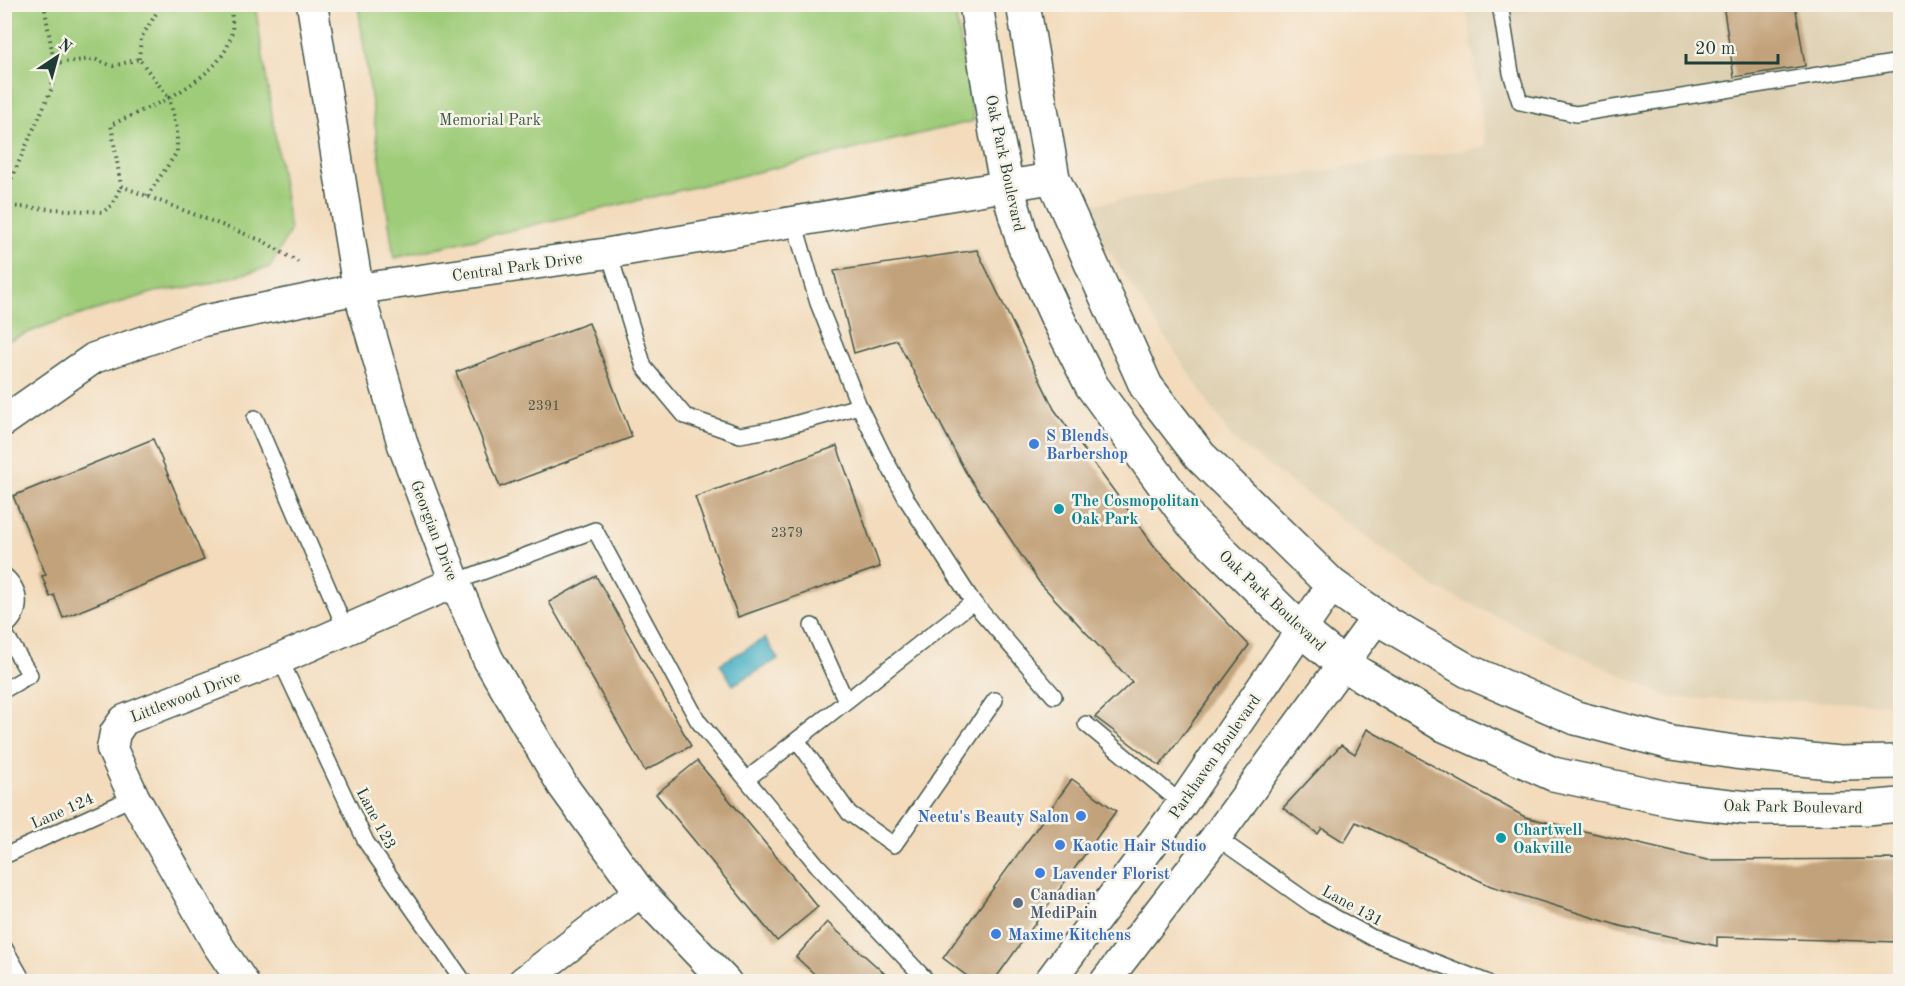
<svg xmlns="http://www.w3.org/2000/svg" width="1905" height="986" viewBox="0 0 1905 986" font-family="'Old Standard TT',serif">
	<rect width="100%" height="100%" fill="#f7f3e8"/>
	<filter id="ink" filterUnits="userSpaceOnUse"><feTurbulence type="fractalNoise" baseFrequency=".0167" numOctaves="2"/><feDisplacementMap in="SourceGraphic" scale="12" xChannelSelector="R" yChannelSelector="G"/><feConvolveMatrix kernelMatrix="1 2 1 2 8 2 1 2 1" color-interpolation-filters="sRGB"/></filter>
	<filter id="wash" filterUnits="userSpaceOnUse"><feTurbulence type="fractalNoise" baseFrequency=".008" numOctaves="4" result="noise"/><feDisplacementMap in="SourceGraphic" scale="24" xChannelSelector="R" yChannelSelector="G"/><feGaussianBlur stdDeviation="1.35" result="paint"/><feColorMatrix in="noise" values="0 0 0 0 0 0 0 0 0 0 0 0 0 0 0 0 0 1.4 0 .05"/><feComposite in="paint" operator="in"/></filter>
	<g filter="url(#wash)">
		<rect width="100%" height="100%" fill="#f3dbbc"/>
		<!-- built -->
		<path fill="#ded0b2" d="M 1466,5 L 1900,5 L 1900,704 L 1670,698 L 1436,588 L 1233,440 L 1079,206 L 1486,147 Z"/>
		<!-- green -->
		<g fill="#9fcc79" stroke="#5f8456" stroke-width="1.5">
			<path d="M 5,4 L 255,5 L 290,231 L 270,267 L 203,285 L 155,292 L 50,324 L 5,342 Z"/>
			<path d="M 358,5 L 954,5 L 974,121 L 394,258 Z"/>
		</g>
		<!-- water -->
		<path fill="#47b0c6" stroke="#33767d" stroke-width="1.5" d="M 765,638 L 778,659 L 733,685 L 720,664 Z"/>
		<g id="blocks">
			<!-- building -->
			<g fill="#c2a27a">
				<path d="M 1723,4 L 1795,4 L 1805,66 L 1734,77 Z"/>
				<path d="M 977,250 L 1054,409 L 1155,547 L 1249,645 L 1160,766 L 1095,717 L 1132,682 L 1039,582 L 965,471 L 897,340 L 854,353 L 834,271 Z"/>
				<path d="M 589,323 L 632,437 L 500,487 L 456,372 Z"/>
				<path d="M 153,439 L 204,560 L 63,618 L 54,595 L 50,597 L 42,576 L 46,575 L 13,496 Z"/>
				<path d="M 837,446 L 880,567 L 738,617 L 695,497 Z"/>
				<path d="M 596,576 L 691,746 L 645,771 L 549,602 Z"/>
				<path d="M 1367,729 L 1525,817 L 1707,860 L 1900,859 L 1900,942 L 1717,937 L 1717,946 L 1620,926 L 1491,886 L 1356,822 L 1344,842 L 1322,828 L 1318,834 L 1283,808 L 1341,745 L 1355,754 Z"/>
				<path d="M 697,761 L 818,907 L 777,941 L 656,794 Z"/>
				<path d="M 1072,779 L 1116,811 L 993,982 L 975,982 L 943,958 Z"/>
				<path d="M 827,922 L 894,982 L 823,982 L 796,957 Z"/>
			</g>
		</g>
	</g>
	<g filter="url(#ink)">
		<use href="#blocks" fill-opacity="0" stroke="#3f5548" stroke-width="1.5"/>
		<g fill="none" stroke-linecap="round" stroke-linejoin="round">
			<!-- service casing -->
			<g stroke="#3f5548" stroke-width="18">
				<g id="service">
					<path d="M 1500,4 L 1511,73 L 1520,102 L 1576,114 L 1900,62"/>
					<path d="M 794,222 L 818,303 L 859,406 L 882,453 L 907,500 L 973,602 L 1054,696"/>
					<path d="M 609,253 L 644,367 L 685,416 L 740,435 L 780,428 L 859,406"/>
					<path d="M 255,418 L 346,630"/>
					<path d="M 4,575 C 22,590 24,613 4,628"/>
					<path d="M 455,582 L 595,530 L 698,721 L 818,866 L 928,982"/>
					<path d="M 812,626 L 846,701"/>
					<path d="M 4,632 L 30,675 L 4,690"/>
					<path d="M 280,659 L 366,842 L 464,982"/>
					<path d="M 1086,724 L 1182,804"/>
					<path d="M 797,740 L 849,813 L 894,845 L 995,700"/>
					<path d="M 747,779 L 973,602"/>
					<path d="M 1216,837 L 1314,906 L 1373,938 L 1486,982"/>
					<path d="M 4,856 L 134,797"/>
					<path d="M 4,947 L 24,982"/>
				</g>
			</g>
			<!-- minor casing -->
			<g stroke="#3f5548" stroke-width="33">
				<g id="minor">
					<path d="M 312,4 L 358,289 L 403,445 L 455,582 L 488,659 L 563,786 L 640,892 L 726,982"/>
					<path d="M 4,421 L 94,358 L 203,321 L 358,289 L 609,253 L 1053,178"/>
					<path d="M 243,982 L 217,944 L 134,797 L 112,749 L 115,733 L 124,720 L 280,659 L 455,582"/>
					<path d="M 523,982 L 640,892"/>
					<path d="M 1049,982 L 1182,804 L 1332,585"/>
					<path d="M 1105,982 L 1216,837 L 1378,616"/>
				</g>
			</g>
			<!-- tertiary casing -->
			<g stroke="#3f5548" stroke-width="36">
				<g id="tertiary">
					<path d="M 976,4 L 996,133 L 1007,186 L 1024,245 L 1056,315 L 1092,386 L 1192,523 L 1301,630 L 1343,664 L 1442,724 L 1553,774 L 1675,800 L 1748,808 L 1866,808 L 1900,805"/>
					<path d="M 1023,4 L 1053,178 L 1146,386 L 1200,456 L 1332,585 L 1389,625 L 1468,671 L 1576,718 L 1672,743 L 1735,752 L 1839,763 L 1900,762"/>
				</g>
			</g>
			<!-- path -->
			<g stroke="#3f5548" stroke-width="4" stroke-dasharray="1.5 4.5" stroke-linecap="butt">
				<path d="M 44,4 L 54,63 L 94,59 L 113,66 L 139,59 L 169,98 C 204,77 244,52 229,4"/>
				<path d="M 139,59 L 141,38 L 162,4"/>
				<path d="M 4,195 L 52,88 L 54,63"/>
				<path d="M 147,196 L 177,152 L 177,129 L 169,98 L 111,125 L 121,186 L 263,241 L 298,262"/>
				<path d="M 4,206 L 103,212 L 112,205 L 121,186"/>
			</g>
			<!-- service -->
			<use href="#service" stroke="#fff" stroke-width="15"/>
			<!-- minor -->
			<use href="#minor" stroke="#fff" stroke-width="30"/>
			<!-- tertiary -->
			<use href="#tertiary" stroke="#fff" stroke-width="33"/>
		</g>
	</g>
	<!-- markers -->
	<g fill="#3f7fe0" stroke="#f7f3e8" stroke-width="2">
		<circle cx="1034" cy="444" r="6"/>
		<circle cx="1081" cy="816" r="6"/>
		<circle cx="1060" cy="845" r="6"/>
		<circle cx="1040" cy="873" r="6"/>
		<circle cx="996" cy="934" r="6"/>
	</g>
	<g fill="#0f9aa8" stroke="#f7f3e8" stroke-width="2">
		<circle cx="1059" cy="509" r="6"/>
		<circle cx="1501" cy="838" r="6"/>
	</g>
	<circle fill="#5c6f8a" stroke="#f7f3e8" stroke-width="2" cx="1018" cy="903" r="6"/>
	<g text-anchor="middle" stroke-width="5" stroke-linejoin="round" paint-order="stroke">
		<!-- number labels -->
		<g font-size="14" fill="#485646">
			<text x="544" y="410">2391</text>
			<text x="787" y="537">2379</text>
		</g>
		<!-- park labels -->
		<g font-size="16" fill="#395a42" stroke="#f7f3e8">
			<text x="490" y="125">Memorial Park</text>
		</g>
		<!-- street labels -->
		<g font-size="16" fill="#1f3d34" stroke="#f7f3e8">
			<text transform="translate(1006 163) rotate(78)" y="6">Oak Park Boulevard</text>
			<text transform="translate(517 266) rotate(-8)" y="6">Central Park Drive</text>
			<text transform="translate(435 530) rotate(69)" y="6">Georgian Drive</text>
			<text transform="translate(1273 600) rotate(43)" y="6">Oak Park Boulevard</text>
			<text transform="translate(185 696) rotate(-21)" y="6">Littlewood Drive</text>
			<text transform="translate(1214 756) rotate(-55)" y="6">Parkhaven Boulevard</text>
			<text transform="translate(1793 806) rotate(1)" y="6">Oak Park Boulevard</text>
			<text transform="translate(62 810) rotate(-24)" y="6">Lane 124</text>
			<text transform="translate(377 818) rotate(62)" y="6">Lane 123</text>
			<text transform="translate(1353 905) rotate(29)" y="6">Lane 131</text>
		</g>
		<!-- shop labels -->
		<g font-size="16" font-weight="bold" fill="#366cbe" stroke="#f7f3e8" text-anchor="start">
			<text x="1046" y="441">S Blends<tspan x="1046" dy="18">Barbershop</tspan></text>
			<text x="1069" y="822" text-anchor="end">Neetu's Beauty Salon</text>
			<text x="1072" y="851">Kaotic Hair Studio</text>
			<text x="1052" y="879">Lavender Florist</text>
			<text x="1008" y="940">Maxime Kitchens</text>
		</g>
		<!-- culture labels -->
		<g font-size="16" font-weight="bold" fill="#0d838f" stroke="#f7f3e8" text-anchor="start">
			<text x="1071" y="506">The Cosmopolitan<tspan x="1071" dy="18">Oak Park</tspan></text>
			<text x="1513" y="835">Chartwell<tspan x="1513" dy="18">Oakville</tspan></text>
		</g>
		<!-- service labels -->
		<g font-size="16" font-weight="bold" fill="#4e5e75" stroke="#f7f3e8" text-anchor="start">
			<text x="1030" y="900">Canadian<tspan x="1030" dy="18">MediPain</tspan></text>
		</g>
	</g>
	<!-- margin -->
	<rect width="1905" height="986" fill="none" stroke="#f7f3e8" stroke-width="24"/>
	<!-- north arrow -->
	<g transform="translate(57 57) rotate(36)" stroke="#f7f3e8" stroke-width="4.5" paint-order="stroke">
	<path d="M0-4.5L10 22L0 15L-10 22Z" fill="#1f3d34"/>
	<text y="-9" font-size="16" font-weight="bold" text-anchor="middle" fill="#1f3d34">N</text>
	</g>
	<!-- scale -->
	<path d="M1686 54v9h92v-9" fill="none" stroke="#1f3d34" stroke-width="3"/>
	<text x="1695" y="54" font-size="18" fill="#1f3d34" stroke="#f7f3e8" stroke-width="4.5" paint-order="stroke">20 m</text>
</svg>
